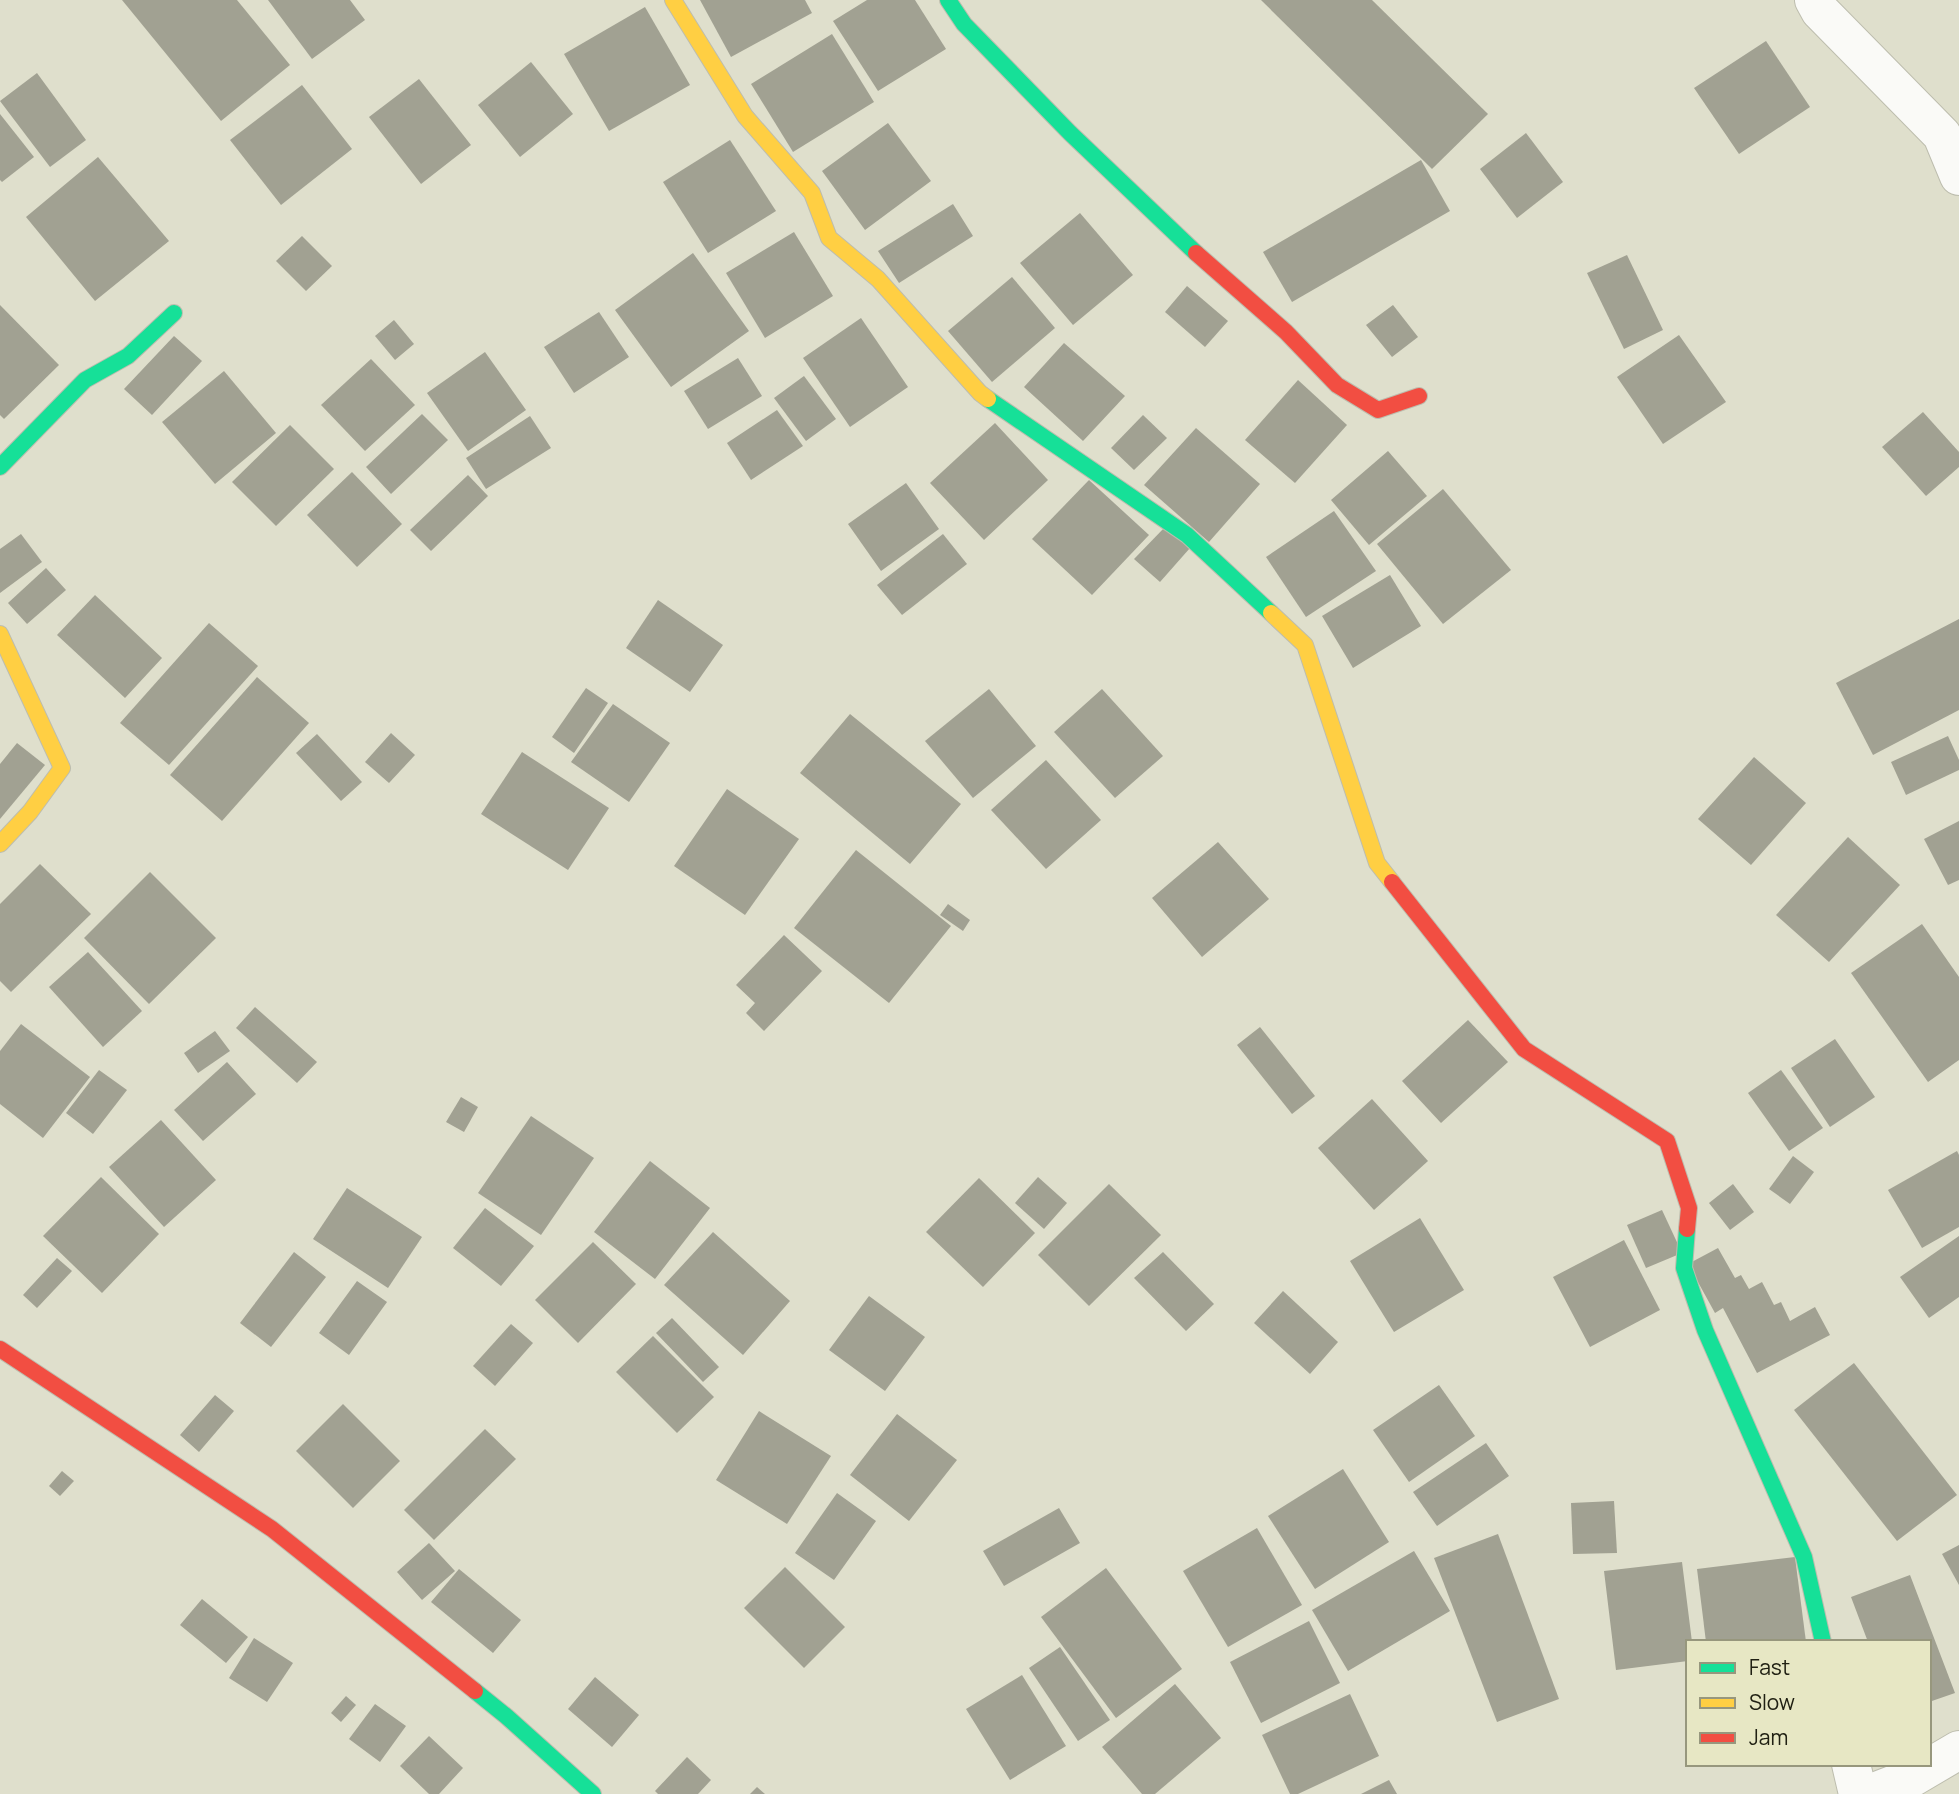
<svg xmlns="http://www.w3.org/2000/svg" width="1959" height="1794" viewBox="0 0 1959 1794" font-family="Manrope,sans-serif">
	<rect width="100%" height="100%" fill="#dfdfcc"/>
	<!-- building -->
	<g fill="#a1a192">
		<path d="M 122,0 L 237,0 L 290,65 L 221,121 Z"/>
		<path d="M 268,0 L 350,0 L 365,20 L 312,59 Z"/>
		<path d="M 700,0 L 805,0 L 812,13 L 731,57 Z"/>
		<path d="M 867,0 L 915,0 L 946,49 L 878,91 L 833,21 Z"/>
		<path d="M 1261,0 L 1372,0 L 1488,114 L 1432,169 Z"/>
		<path d="M 645,7 L 690,85 L 609,131 L 564,54 Z"/>
		<path d="M 832,34 L 874,102 L 793,152 L 751,84 Z"/>
		<path d="M 1766,41 L 1810,107 L 1739,154 L 1694,88 Z"/>
		<path d="M 531,62 L 573,114 L 520,157 L 478,105 Z"/>
		<path d="M 37,73 L 86,140 L 50,167 L 0,101 Z"/>
		<path d="M 419,79 L 471,145 L 421,184 L 369,117 Z"/>
		<path d="M 302,85 L 352,149 L 281,205 L 230,140 Z"/>
		<path d="M 0,114 L 34,157 L 2,182 L 0,180 Z"/>
		<path d="M 888,123 L 931,181 L 865,230 L 822,171 Z"/>
		<path d="M 1526,133 L 1563,182 L 1517,218 L 1480,169 Z"/>
		<path d="M 730,140 L 776,211 L 708,253 L 663,182 Z"/>
		<path d="M 98,157 L 169,241 L 95,301 L 26,217 Z"/>
		<path d="M 1421,160 L 1450,211 L 1292,302 L 1263,252 Z"/>
		<path d="M 953,204 L 973,236 L 899,283 L 878,251 Z"/>
		<path d="M 1080,213 L 1133,275 L 1073,325 L 1020,263 Z"/>
		<path d="M 794,232 L 833,296 L 765,338 L 726,273 Z"/>
		<path d="M 302,236 L 332,266 L 306,291 L 276,261 Z"/>
		<path d="M 693,253 L 749,331 L 671,387 L 615,310 Z"/>
		<path d="M 1627,255 L 1663,330 L 1624,349 L 1587,273 Z"/>
		<path d="M 1012,277 L 1055,328 L 992,382 L 948,331 Z"/>
		<path d="M 1187,286 L 1228,321 L 1205,347 L 1165,312 Z"/>
		<path d="M 0,305 L 59,365 L 4,419 L 0,415 Z"/>
		<path d="M 1393,305 L 1418,337 L 1392,357 L 1366,325 Z"/>
		<path d="M 599,312 L 629,357 L 574,393 L 544,347 Z"/>
		<path d="M 861,318 L 908,387 L 850,427 L 803,358 Z"/>
		<path d="M 394,320 L 414,344 L 395,360 L 375,336 Z"/>
		<path d="M 1679,335 L 1726,402 L 1663,444 L 1617,377 Z"/>
		<path d="M 174,336 L 202,361 L 152,415 L 124,389 Z"/>
		<path d="M 1064,343 L 1125,396 L 1083,441 L 1024,387 Z"/>
		<path d="M 485,352 L 526,410 L 468,451 L 427,393 Z"/>
		<path d="M 738,358 L 762,396 L 708,429 L 684,391 Z"/>
		<path d="M 371,359 L 415,405 L 365,451 L 321,405 Z"/>
		<path d="M 224,371 L 276,433 L 215,484 L 162,422 Z"/>
		<path d="M 804,376 L 836,419 L 806,441 L 774,398 Z"/>
		<path d="M 1298,380 L 1347,425 L 1295,483 L 1245,440 Z"/>
		<path d="M 777,410 L 803,446 L 751,480 L 727,443 Z"/>
		<path d="M 1923,412 L 1959,452 L 1959,467 L 1926,496 L 1882,447 Z"/>
		<path d="M 422,414 L 448,440 L 391,494 L 366,467 Z"/>
		<path d="M 1143,415 L 1167,438 L 1134,470 L 1111,448 Z"/>
		<path d="M 530,416 L 551,448 L 486,489 L 466,458 Z"/>
		<path d="M 995,423 L 1048,480 L 984,540 L 930,483 Z"/>
		<path d="M 290,425 L 334,469 L 276,526 L 232,482 Z"/>
		<path d="M 1196,428 L 1260,484 L 1209,542 L 1144,485 Z"/>
		<path d="M 1388,451 L 1427,496 L 1369,545 L 1331,500 Z"/>
		<path d="M 352,472 L 402,524 L 357,567 L 307,515 Z"/>
		<path d="M 468,475 L 488,496 L 431,551 L 410,530 Z"/>
		<path d="M 1089,480 L 1149,535 L 1092,595 L 1032,539 Z"/>
		<path d="M 906,483 L 939,529 L 881,571 L 848,524 Z"/>
		<path d="M 1443,489 L 1511,570 L 1443,624 L 1377,544 Z"/>
		<path d="M 1334,511 L 1376,571 L 1306,617 L 1266,557 Z"/>
		<path d="M 1166,526 L 1190,548 L 1160,582 L 1134,559 Z"/>
		<path d="M 21,534 L 42,562 L 0,593 L 0,549 Z"/>
		<path d="M 943,534 L 967,564 L 902,615 L 877,585 Z"/>
		<path d="M 46,568 L 66,590 L 27,624 L 8,603 Z"/>
		<path d="M 1390,575 L 1421,626 L 1353,668 L 1322,616 Z"/>
		<path d="M 95,595 L 162,658 L 125,698 L 57,635 Z"/>
		<path d="M 658,600 L 723,645 L 690,692 L 626,648 Z"/>
		<path d="M 1959,619 L 1959,710 L 1873,755 L 1836,683 Z"/>
		<path d="M 209,623 L 258,666 L 169,765 L 120,723 Z"/>
		<path d="M 257,677 L 309,723 L 222,821 L 170,775 Z"/>
		<path d="M 586,688 L 608,703 L 574,753 L 552,737 Z"/>
		<path d="M 989,689 L 1036,746 L 973,798 L 925,741 Z"/>
		<path d="M 1102,689 L 1163,756 L 1115,798 L 1054,732 Z"/>
		<path d="M 613,704 L 670,743 L 629,802 L 571,762 Z"/>
		<path d="M 850,714 L 961,804 L 910,864 L 800,773 Z"/>
		<path d="M 391,733 L 415,755 L 389,783 L 365,762 Z"/>
		<path d="M 317,734 L 362,782 L 341,801 L 296,753 Z"/>
		<path d="M 1948,736 L 1959,760 L 1959,770 L 1906,795 L 1891,762 Z"/>
		<path d="M 17,743 L 45,765 L 0,819 L 0,764 Z"/>
		<path d="M 522,752 L 609,808 L 568,870 L 481,814 Z"/>
		<path d="M 1754,757 L 1806,803 L 1751,865 L 1698,819 Z"/>
		<path d="M 1046,760 L 1101,820 L 1046,869 L 991,810 Z"/>
		<path d="M 727,789 L 799,839 L 745,915 L 674,866 Z"/>
		<path d="M 1959,821 L 1959,880 L 1948,885 L 1924,839 Z"/>
		<path d="M 1848,837 L 1900,885 L 1829,962 L 1776,915 Z"/>
		<path d="M 1218,842 L 1269,899 L 1202,957 L 1152,898 Z"/>
		<path d="M 856,850 L 951,926 L 889,1003 L 794,928 Z"/>
		<path d="M 40,864 L 91,914 L 11,992 L 0,981 L 0,904 Z"/>
		<path d="M 150,872 L 216,938 L 149,1004 L 84,938 Z"/>
		<path d="M 948,904 L 970,920 L 963,931 L 940,915 Z"/>
		<path d="M 1922,924 L 1959,977 L 1959,1060 L 1928,1082 L 1851,973 Z"/>
		<path d="M 784,935 L 822,971 L 764,1031 L 746,1013 L 755,1003 L 736,985 Z"/>
		<path d="M 88,952 L 142,1011 L 103,1047 L 49,987 Z"/>
		<path d="M 255,1007 L 317,1062 L 297,1083 L 236,1028 Z"/>
		<path d="M 1468,1020 L 1508,1062 L 1441,1123 L 1402,1081 Z"/>
		<path d="M 21,1024 L 90,1077 L 43,1138 L 0,1104 L 0,1051 Z"/>
		<path d="M 1260,1027 L 1315,1096 L 1292,1114 L 1237,1045 Z"/>
		<path d="M 215,1031 L 230,1051 L 198,1073 L 184,1053 Z"/>
		<path d="M 1835,1039 L 1875,1097 L 1830,1127 L 1791,1068 Z"/>
		<path d="M 227,1062 L 256,1094 L 203,1141 L 174,1110 Z"/>
		<path d="M 99,1070 L 127,1090 L 93,1134 L 66,1113 Z"/>
		<path d="M 1781,1070 L 1823,1128 L 1789,1151 L 1748,1093 Z"/>
		<path d="M 461,1097 L 478,1107 L 464,1132 L 446,1122 Z"/>
		<path d="M 1372,1099 L 1428,1161 L 1374,1210 L 1318,1148 Z"/>
		<path d="M 531,1116 L 594,1158 L 541,1235 L 478,1193 Z"/>
		<path d="M 161,1120 L 216,1180 L 164,1227 L 109,1167 Z"/>
		<path d="M 1957,1151 L 1959,1155 L 1959,1227 L 1922,1248 L 1888,1190 Z"/>
		<path d="M 1793,1156 L 1814,1172 L 1790,1204 L 1769,1189 Z"/>
		<path d="M 650,1161 L 710,1208 L 655,1279 L 594,1232 Z"/>
		<path d="M 101,1177 L 159,1234 L 102,1293 L 43,1236 Z"/>
		<path d="M 1038,1177 L 1067,1203 L 1044,1229 L 1015,1203 Z"/>
		<path d="M 979,1178 L 1035,1233 L 983,1287 L 926,1232 Z"/>
		<path d="M 1109,1184 L 1161,1235 L 1089,1306 L 1038,1255 Z"/>
		<path d="M 1733,1184 L 1754,1212 L 1730,1230 L 1709,1203 Z"/>
		<path d="M 347,1188 L 422,1237 L 388,1288 L 313,1239 Z"/>
		<path d="M 485,1208 L 534,1246 L 501,1286 L 453,1248 Z"/>
		<path d="M 1662,1210 L 1682,1253 L 1646,1268 L 1627,1225 Z"/>
		<path d="M 1420,1218 L 1464,1290 L 1394,1332 L 1350,1261 Z"/>
		<path d="M 713,1232 L 790,1301 L 743,1355 L 664,1285 Z"/>
		<path d="M 1959,1236 L 1959,1297 L 1929,1318 L 1900,1277 Z"/>
		<path d="M 1624,1240 L 1660,1310 L 1590,1347 L 1553,1277 Z"/>
		<path d="M 593,1242 L 636,1284 L 578,1343 L 535,1300 Z"/>
		<path d="M 1718,1248 L 1735,1278 L 1741,1275 L 1749,1289 L 1762,1282 L 1774,1305 L 1781,1302 L 1790,1321 L 1815,1307 L 1830,1335 L 1757,1373 L 1723,1308 L 1715,1313 L 1688,1264 Z"/>
		<path d="M 294,1252 L 326,1277 L 271,1347 L 240,1323 Z"/>
		<path d="M 1163,1252 L 1214,1304 L 1186,1331 L 1134,1278 Z"/>
		<path d="M 57,1258 L 72,1271 L 37,1308 L 23,1295 Z"/>
		<path d="M 357,1281 L 387,1302 L 349,1355 L 319,1333 Z"/>
		<path d="M 1283,1291 L 1338,1342 L 1310,1374 L 1254,1323 Z"/>
		<path d="M 869,1296 L 925,1337 L 885,1391 L 829,1350 Z"/>
		<path d="M 672,1318 L 719,1367 L 703,1382 L 656,1333 Z"/>
		<path d="M 511,1324 L 533,1343 L 495,1386 L 473,1366 Z"/>
		<path d="M 653,1336 L 714,1397 L 677,1433 L 616,1372 Z"/>
		<path d="M 1854,1363 L 1957,1495 L 1897,1541 L 1794,1410 Z"/>
		<path d="M 1439,1385 L 1475,1436 L 1409,1482 L 1373,1430 Z"/>
		<path d="M 215,1395 L 234,1411 L 199,1452 L 180,1435 Z"/>
		<path d="M 343,1404 L 400,1461 L 353,1508 L 296,1451 Z"/>
		<path d="M 759,1411 L 831,1456 L 787,1524 L 716,1480 Z"/>
		<path d="M 897,1414 L 957,1460 L 909,1521 L 850,1475 Z"/>
		<path d="M 485,1429 L 516,1459 L 434,1540 L 404,1510 Z"/>
		<path d="M 1486,1443 L 1509,1476 L 1437,1526 L 1413,1492 Z"/>
		<path d="M 1343,1469 L 1389,1542 L 1315,1589 L 1268,1516 Z"/>
		<path d="M 62,1471 L 74,1481 L 60,1496 L 49,1486 Z"/>
		<path d="M 837,1493 L 876,1521 L 834,1580 L 795,1553 Z"/>
		<path d="M 1614,1501 L 1617,1553 L 1573,1554 L 1571,1503 Z"/>
		<path d="M 1059,1508 L 1080,1543 L 1004,1586 L 983,1551 Z"/>
		<path d="M 1257,1528 L 1302,1605 L 1228,1647 L 1183,1571 Z"/>
		<path d="M 1498,1534 L 1559,1699 L 1497,1722 L 1434,1558 Z"/>
		<path d="M 429,1543 L 455,1571 L 422,1600 L 397,1572 Z"/>
		<path d="M 1959,1545 L 1959,1585 L 1942,1554 Z"/>
		<path d="M 1414,1551 L 1450,1611 L 1348,1671 L 1312,1610 Z"/>
		<path d="M 1795,1557 L 1806,1642 L 1706,1642 L 1697,1569 Z"/>
		<path d="M 1682,1562 L 1692,1642 L 1688,1642 L 1688,1661 L 1616,1670 L 1604,1571 Z"/>
		<path d="M 785,1567 L 845,1627 L 804,1668 L 744,1608 Z"/>
		<path d="M 1106,1568 L 1182,1669 L 1116,1718 L 1041,1617 Z"/>
		<path d="M 459,1569 L 521,1620 L 493,1653 L 431,1602 Z"/>
		<path d="M 1910,1575 L 1955,1693 L 1929,1702 L 1929,1642 L 1868,1642 L 1851,1597 Z"/>
		<path d="M 202,1599 L 248,1637 L 226,1663 L 180,1625 Z"/>
		<path d="M 1309,1621 L 1340,1683 L 1261,1723 L 1230,1662 Z"/>
		<path d="M 254,1638 L 293,1663 L 267,1702 L 229,1678 Z"/>
		<path d="M 1060,1647 L 1110,1720 L 1078,1741 L 1029,1668 Z"/>
		<path d="M 1022,1675 L 1066,1746 L 1010,1780 L 966,1709 Z"/>
		<path d="M 595,1677 L 639,1715 L 612,1747 L 568,1709 Z"/>
		<path d="M 1175,1684 L 1221,1738 L 1155,1794 L 1142,1794 L 1102,1747 Z"/>
		<path d="M 1350,1694 L 1379,1756 L 1298,1794 L 1290,1794 L 1262,1735 Z"/>
		<path d="M 346,1696 L 356,1705 L 341,1722 L 331,1713 Z"/>
		<path d="M 375,1704 L 406,1726 L 380,1762 L 349,1739 Z"/>
		<path d="M 429,1736 L 463,1768 L 439,1794 L 429,1794 L 400,1766 Z"/>
		<path d="M 687,1757 L 711,1780 L 698,1794 L 658,1794 L 655,1791 Z"/>
		<path d="M 1389,1780 L 1397,1794 L 1361,1794 Z"/>
		<path d="M 757,1787 L 765,1794 L 750,1794 Z"/>
	</g>
	<g fill="none" stroke-linecap="round" stroke-linejoin="round">
		<!-- street casing -->
		<g stroke="#bdbdae" stroke-width="40">
			<g id="street">
				<path d="M 1814,0 L 1820,11 L 1942,135 L 1959,176"/>
				<path d="M 1851,1764 L 1858,1794"/>
				<path d="M 1869,1794 L 1913,1777 L 1959,1750"/>
			</g>
		</g>
		<!-- fast casing -->
		<g stroke="#bdbdae" stroke-width="18">
			<g id="fast">
				<path d="M 948,0 L 964,24 L 1070,133 L 1196,253"/>
				<path d="M 988,399 L 1187,535 L 1271,613"/>
				<path d="M 0,467 L 85,380 L 128,356 L 174,313"/>
				<path d="M 1687,1229 L 1684,1268 L 1705,1330 L 1804,1557 L 1823,1642"/>
				<path d="M 475,1691 L 506,1716 L 593,1794"/>
			</g>
		</g>
		<!-- slow casing -->
		<g stroke="#bdbdae" stroke-width="18">
			<g id="slow">
				<path d="M 673,0 L 745,116 L 812,193 L 829,238 L 878,279 L 980,393 L 988,399"/>
				<path d="M 1271,613 L 1305,645 L 1377,863 L 1392,882"/>
				<path d="M 0,634 L 62,768 L 30,812 L 0,844"/>
			</g>
		</g>
		<!-- jam casing -->
		<g stroke="#bdbdae" stroke-width="18">
			<g id="jam">
				<path d="M 1196,253 L 1286,332 L 1337,385 L 1378,410 L 1419,396"/>
				<path d="M 1392,882 L 1524,1049 L 1667,1141 L 1689,1208 L 1687,1229"/>
				<path d="M 0,1349 L 272,1529 L 475,1691"/>
			</g>
		</g>
		<!-- street -->
		<use href="#street" stroke="#fafaf7" stroke-width="38"/>
		<!-- fast -->
		<use href="#fast" stroke="#16e098" stroke-width="16"/>
		<!-- slow -->
		<use href="#slow" stroke="#ffcf43" stroke-width="16"/>
		<!-- jam -->
		<use href="#jam" stroke="#f24e42" stroke-width="16"/>
	</g>
	<!-- legend -->
	<rect x="1686" y="1640" width="245" height="126" fill="#e7e7c4" stroke="#97977d" stroke-width="2"/>
	<rect x="1700" y="1663" width="35" height="10" fill="#16e098" stroke="#97977d" stroke-width="2"/>
	<text x="1749" y="1675" font-size="21" fill="#202013">Fast</text>
	<rect x="1700" y="1698" width="35" height="10" fill="#ffcf43" stroke="#97977d" stroke-width="2"/>
	<text x="1749" y="1710" font-size="21" fill="#202013">Slow</text>
	<rect x="1700" y="1733" width="35" height="10" fill="#f24e42" stroke="#97977d" stroke-width="2"/>
	<text x="1749" y="1745" font-size="21" fill="#202013">Jam</text>
</svg>
